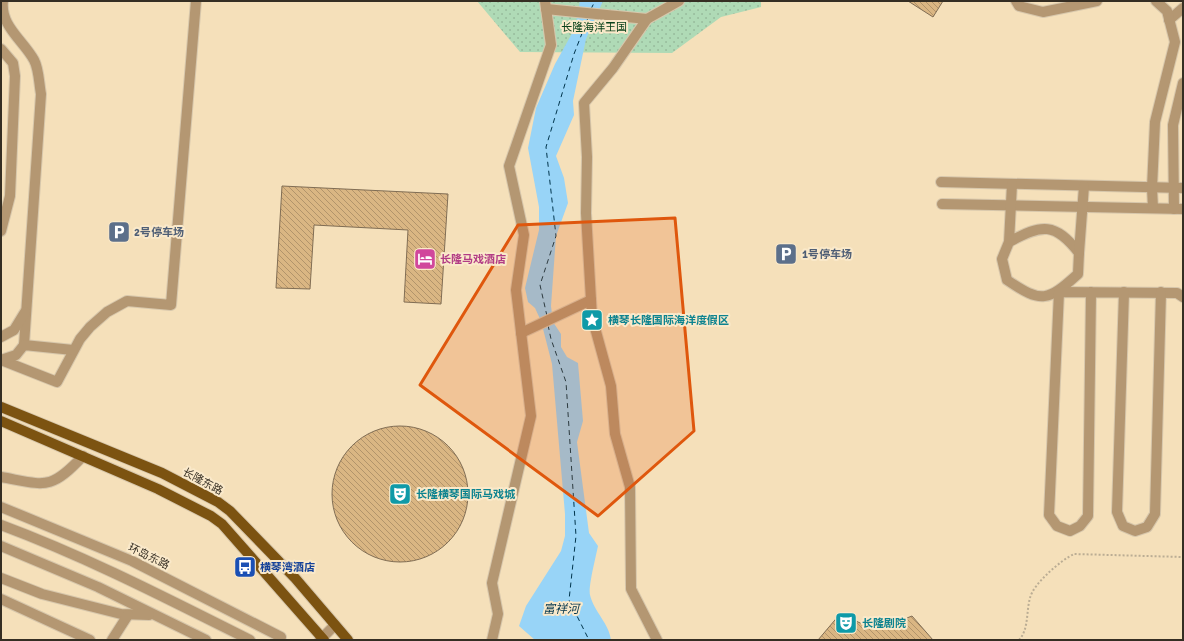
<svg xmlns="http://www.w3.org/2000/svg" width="1184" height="641" viewBox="0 0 1184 641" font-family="Signika,'Noto Sans SC',sans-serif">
	<defs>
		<pattern id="park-dots" width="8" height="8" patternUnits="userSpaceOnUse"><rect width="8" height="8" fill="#afdab6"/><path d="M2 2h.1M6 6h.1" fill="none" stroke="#97bb9c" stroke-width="1.8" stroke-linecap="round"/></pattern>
		<pattern id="building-back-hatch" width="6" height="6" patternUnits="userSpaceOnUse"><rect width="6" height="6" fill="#dab683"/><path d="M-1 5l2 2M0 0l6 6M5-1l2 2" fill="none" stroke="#b2946b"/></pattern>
	</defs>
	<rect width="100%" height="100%" fill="#fae9ca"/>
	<!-- built -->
	<rect fill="#f5e0ba" x="1" y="1" width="1182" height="639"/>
	<!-- park -->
	<path fill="url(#park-dots)" d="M 477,1 L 761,1 L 761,7 L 721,17 L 672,53 L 520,52 Z"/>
	<!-- water -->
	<path fill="#98d4f7" d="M 580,1 L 603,1 L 586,39 L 573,101 L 574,115 L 556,156 L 564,178 L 568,203 L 556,236 L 551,306 L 553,322 L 561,334 L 561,347 L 567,357 L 578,363 L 583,421 L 577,442 L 589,533 L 598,546 C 596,556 588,587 590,595 C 594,612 609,623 611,640 L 535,640 L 519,626 L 526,606 L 561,551 L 565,536 L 565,514 L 552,364 L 541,321 L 535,308 L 528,302 L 525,288 L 539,230 L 539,207 L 528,148 L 536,108 L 555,64 L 575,28 Z"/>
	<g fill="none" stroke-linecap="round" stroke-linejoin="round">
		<!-- ferry -->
		<g stroke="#00344c" stroke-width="1" stroke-dasharray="5 4" stroke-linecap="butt">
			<path d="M 591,9 L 595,1"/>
			<path d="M 547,316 L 540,285 L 556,236 L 546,147 L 574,54 L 588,18"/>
			<path d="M 548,325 L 551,339 L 566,382 L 576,536 L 569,600 L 589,640"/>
		</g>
	</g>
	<!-- building -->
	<g fill="url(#building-back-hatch)" stroke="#806d54">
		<path d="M 908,1 L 943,1 L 933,17 Z"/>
		<path d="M 282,186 L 448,194 L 441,304 L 404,302 L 408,230 L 314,225 L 310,289 L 276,288 Z"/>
		<circle cx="400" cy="494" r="68"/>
		<path d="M 840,614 L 876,630 L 912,616 L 933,640 L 818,640 Z"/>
	</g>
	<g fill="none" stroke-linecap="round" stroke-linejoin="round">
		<!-- minor casing -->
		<g stroke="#d7c7ac" stroke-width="12">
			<g id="minor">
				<path d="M 3,1 C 0,26 23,40 34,60 C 39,69 39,84 41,94 L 24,345"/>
				<path d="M 1016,1 L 1019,6 L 1043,12 L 1097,1"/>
				<path d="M 546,9 L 647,19"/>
				<path d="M 1169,20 L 1183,8"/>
				<path d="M 1,49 L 13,63 L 15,76 L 10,196 L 1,231"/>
				<path d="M 941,182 L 1183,188"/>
				<path d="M 942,204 L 1183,209"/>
				<path d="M 1153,208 L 1152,188 L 1155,122 L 1175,42 L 1167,11 L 1156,1"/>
				<path d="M 1174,209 L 1173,125 L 1183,83"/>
				<path d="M 1009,242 C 1042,224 1055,222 1079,253 L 1078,274 C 1048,301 1042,304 1007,280 L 1002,259 L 1009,242 L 1012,184"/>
				<path d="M 1079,253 L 1084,186"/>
				<path d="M 1091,292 L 1088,516 L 1080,526 L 1070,531 L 1057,526 L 1049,515 L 1059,292 L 1177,293 L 1183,297"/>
				<path d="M 1124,292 L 1117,512 L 1123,526 L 1135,531 L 1147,527 L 1155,514 L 1161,292"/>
				<path d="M 521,333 L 591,300"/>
				<path d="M 1,337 L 14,330 L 25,312"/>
				<path d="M 1,360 L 57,382 L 80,339 L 90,327 L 107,312 L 127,301 L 171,305 L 196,1"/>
				<path d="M 1,360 L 16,355 L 24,345 L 73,350"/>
				<path d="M 1,477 C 46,485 50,491 83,456"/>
				<path d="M 1,507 L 132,561 L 281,637"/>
				<path d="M 1,525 C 87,557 168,599 250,640"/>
				<path d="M 1,546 L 98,587 L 206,640"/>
				<path d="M 1,578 L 42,594 L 121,614 L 149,615"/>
				<path d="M 1,599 L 90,640"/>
				<path d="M 112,640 L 128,615"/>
				<path d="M 320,640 L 335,625"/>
				<path d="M 492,640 L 498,614 L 492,583 L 531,416 L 516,290 L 524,235 L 509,166 L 551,45 L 545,1"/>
				<path d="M 657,640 L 631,589 L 630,487 L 615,434 L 611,386 L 592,317 L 586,213 L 587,157 L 584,103 L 613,68 L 647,19 L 679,1"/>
			</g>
		</g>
		<!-- major casing -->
		<g stroke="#d7c7ac" stroke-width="12">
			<g id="major">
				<path d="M 1,407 L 162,473 L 218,502 L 230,511 L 295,578 L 348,640"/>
				<path d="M 1,421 L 158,489 L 211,516 L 222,524 L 324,640"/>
			</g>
		</g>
		<!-- path -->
		<path stroke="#bbad94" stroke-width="2" stroke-dasharray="2 2" stroke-linecap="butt" d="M 1019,640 C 1029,629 1026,612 1030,598 C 1033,584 1061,560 1074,554 L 1183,557"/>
		<!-- minor -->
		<use href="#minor" stroke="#b49772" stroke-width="10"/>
		<!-- major -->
		<use href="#major" stroke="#7c5311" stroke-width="10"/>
	</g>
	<!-- marked area -->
	<path fill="#df570d" fill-opacity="0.2" stroke="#df570d" stroke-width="3" stroke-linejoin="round" d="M 675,218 L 694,431 L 598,516 L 420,385 L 518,225 Z"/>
	<!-- icons -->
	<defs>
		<g id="parking-square" transform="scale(1.15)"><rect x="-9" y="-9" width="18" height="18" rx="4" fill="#5c6f8a" stroke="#fae9ca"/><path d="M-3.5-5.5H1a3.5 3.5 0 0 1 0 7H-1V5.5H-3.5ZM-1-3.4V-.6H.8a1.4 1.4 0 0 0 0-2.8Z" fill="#fff"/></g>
		<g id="hotel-square" transform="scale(1.15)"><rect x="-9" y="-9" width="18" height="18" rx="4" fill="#d1479c" stroke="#fae9ca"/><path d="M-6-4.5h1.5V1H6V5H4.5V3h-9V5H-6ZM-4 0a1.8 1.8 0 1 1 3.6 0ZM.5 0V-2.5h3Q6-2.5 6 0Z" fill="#fff"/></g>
		<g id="sight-square" transform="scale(1.15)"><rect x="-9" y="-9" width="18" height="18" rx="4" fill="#0f9aa8" stroke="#fae9ca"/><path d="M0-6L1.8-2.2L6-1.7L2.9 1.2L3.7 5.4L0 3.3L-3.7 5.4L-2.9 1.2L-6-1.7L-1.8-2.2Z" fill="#fff"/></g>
		<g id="theatre-square" transform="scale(1.15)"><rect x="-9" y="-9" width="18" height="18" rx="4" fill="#0f9aa8" stroke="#fae9ca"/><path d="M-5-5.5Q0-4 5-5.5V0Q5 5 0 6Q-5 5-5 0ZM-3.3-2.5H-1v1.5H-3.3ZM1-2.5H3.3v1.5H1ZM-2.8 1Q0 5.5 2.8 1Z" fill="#fff"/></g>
		<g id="bus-square" transform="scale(1.15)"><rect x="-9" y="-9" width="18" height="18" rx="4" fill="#1a4fb4" stroke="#fae9ca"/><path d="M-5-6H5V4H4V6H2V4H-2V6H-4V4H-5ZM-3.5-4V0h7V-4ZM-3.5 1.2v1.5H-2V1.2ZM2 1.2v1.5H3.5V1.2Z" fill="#fff"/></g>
	</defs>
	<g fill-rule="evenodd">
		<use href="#parking-square" x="119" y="232"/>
		<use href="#parking-square" x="786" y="254"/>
		<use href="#hotel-square" x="425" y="259"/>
		<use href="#sight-square" x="592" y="320"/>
		<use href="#theatre-square" x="400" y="494"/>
		<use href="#bus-square" x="245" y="567"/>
		<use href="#theatre-square" x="846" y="623"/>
	</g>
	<g text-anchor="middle" stroke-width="4" stroke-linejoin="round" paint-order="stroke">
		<!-- park labels -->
		<g font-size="11" fill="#09421b" stroke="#fae9ca">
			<text x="594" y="31">长隆海洋王国</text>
		</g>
		<!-- service labels -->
		<g font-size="11" font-weight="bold" fill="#4e5e75" stroke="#fae9ca" text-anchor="start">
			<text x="134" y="236">2号停车场</text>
			<text x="802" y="258">1号停车场</text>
		</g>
		<!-- hotel labels -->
		<g font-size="11" font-weight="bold" fill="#b23c85" stroke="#fae9ca" text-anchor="start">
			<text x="440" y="263">长隆马戏酒店</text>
		</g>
		<!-- culture labels -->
		<g font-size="11" font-weight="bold" fill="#0d838f" stroke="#fae9ca" text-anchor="start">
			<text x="608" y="324">横琴长隆国际海洋度假区</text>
			<text x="416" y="498">长隆横琴国际马戏城</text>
			<text x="862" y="627">长隆剧院</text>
		</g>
		<!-- street labels -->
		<g font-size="11" fill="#352e23" stroke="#fae9ca">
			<text transform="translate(203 481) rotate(28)" y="4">长隆东路</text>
			<text transform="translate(149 556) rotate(26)" y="4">环岛东路</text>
		</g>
		<!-- transit labels -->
		<g font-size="11" font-weight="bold" fill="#164399" stroke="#fae9ca" text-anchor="start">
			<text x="260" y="571">横琴湾酒店</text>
		</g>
		<!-- water labels -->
		<g font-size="12" font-style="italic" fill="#00344c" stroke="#fae9ca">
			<text x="561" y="613">富祥河</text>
		</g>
	</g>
	<!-- border -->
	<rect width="1184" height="641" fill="none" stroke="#352e23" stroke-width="4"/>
</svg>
